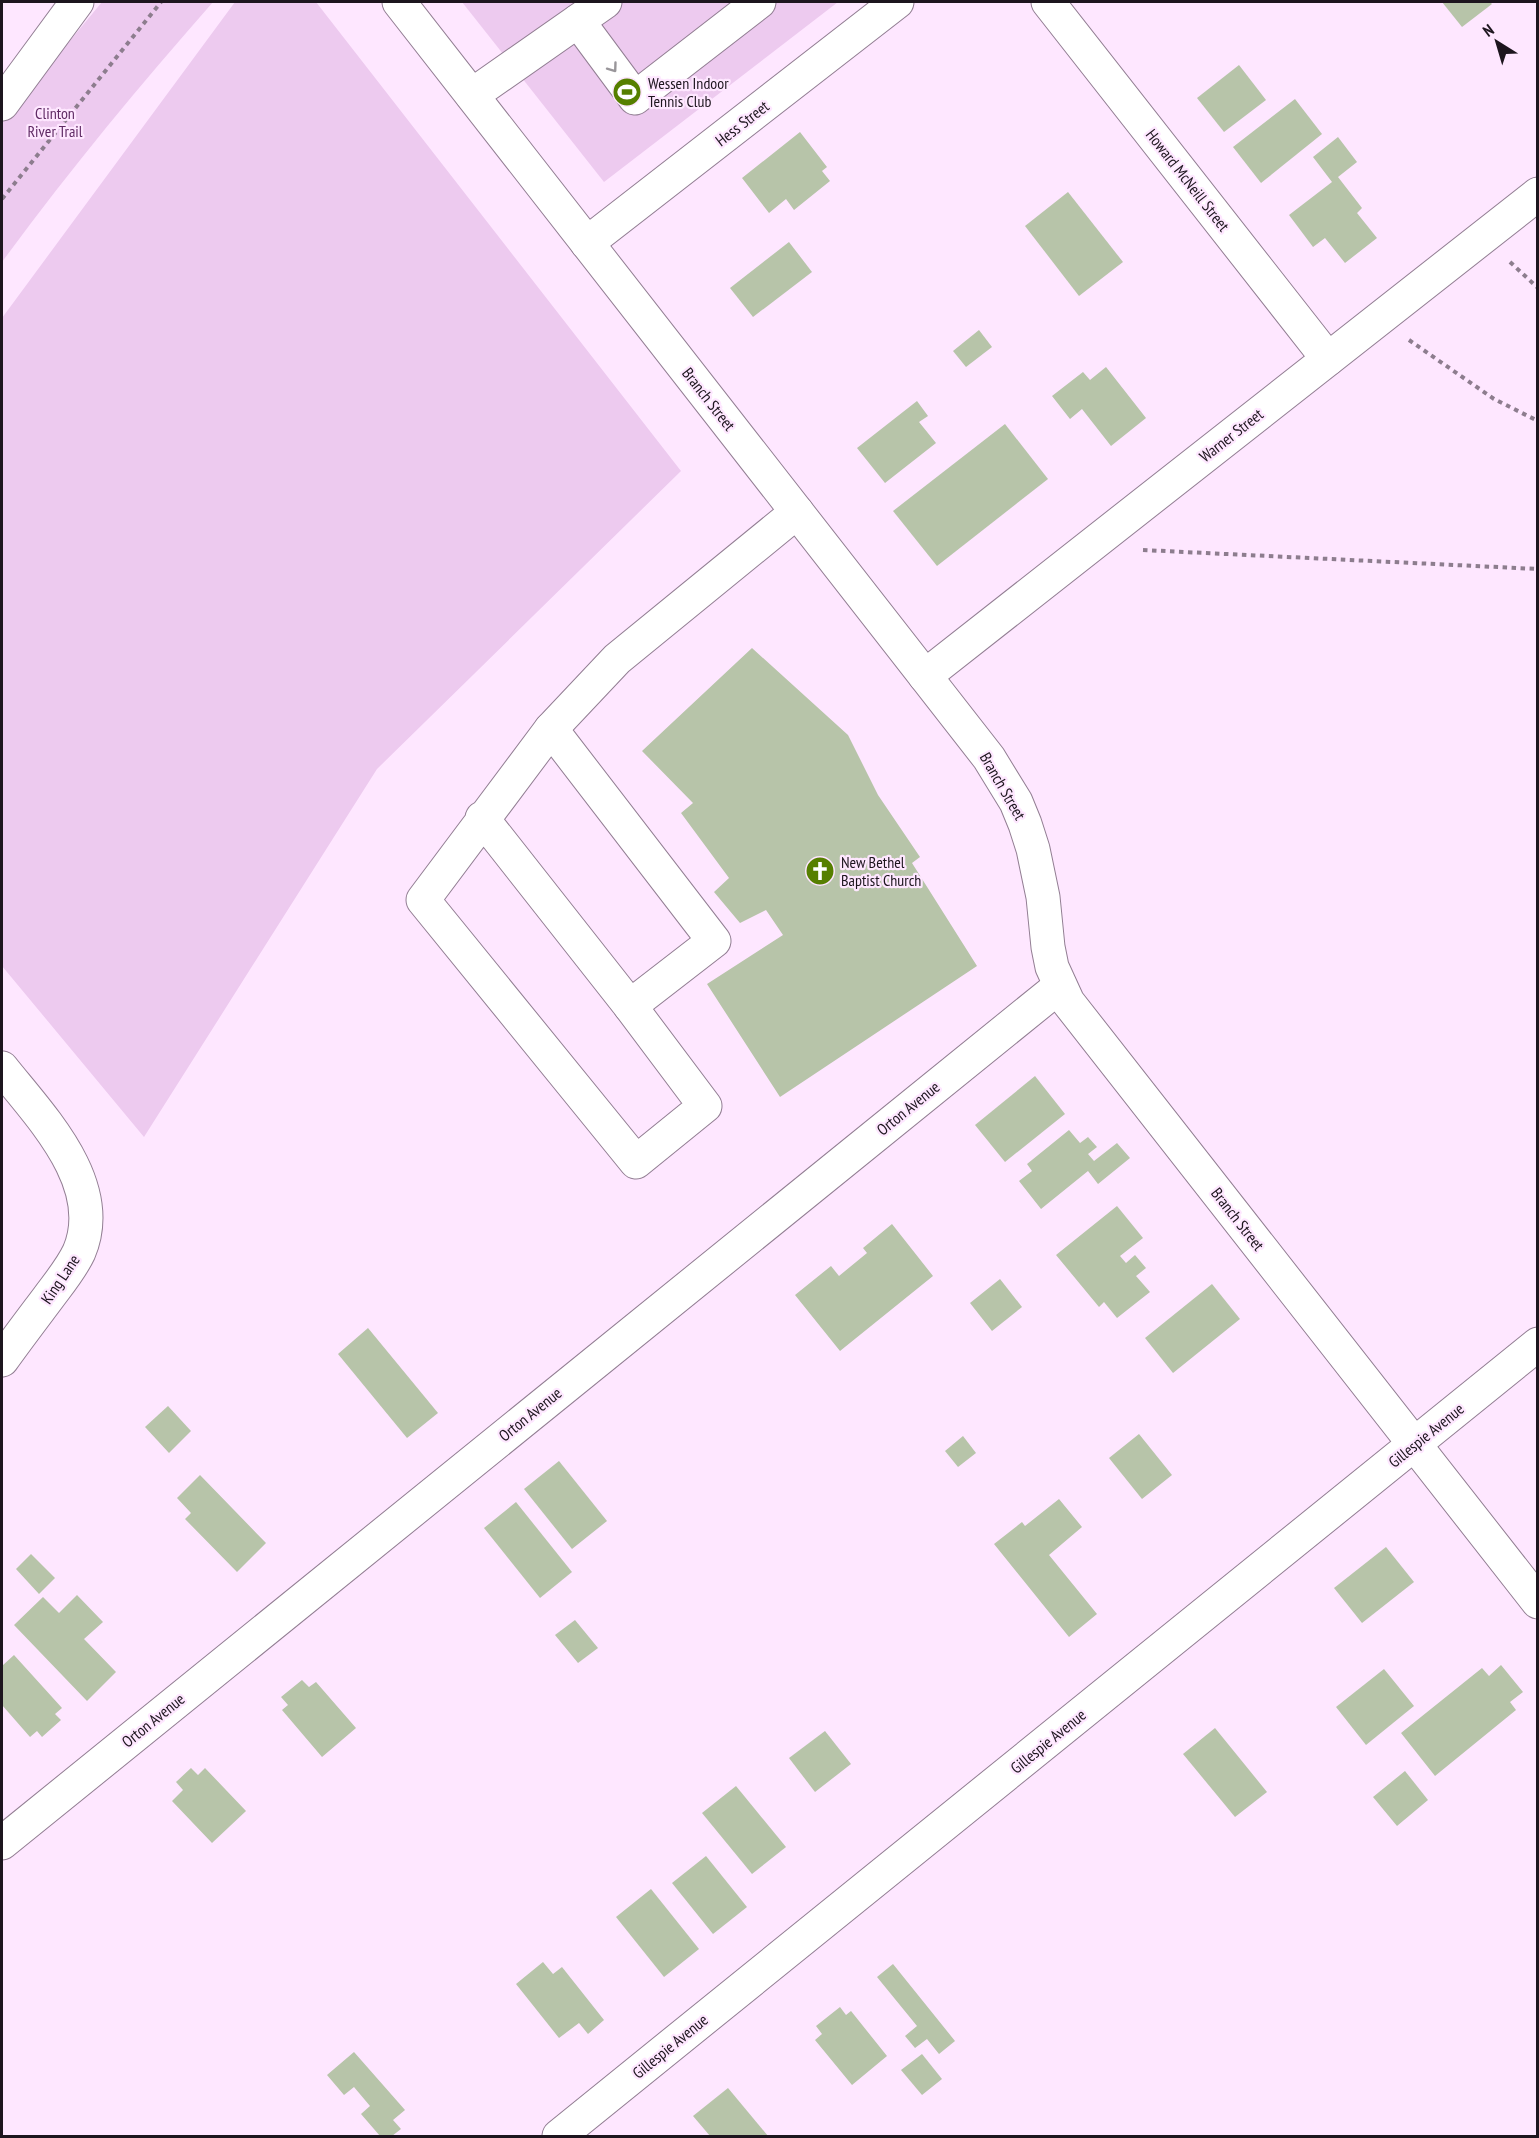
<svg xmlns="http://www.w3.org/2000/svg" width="1539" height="2138" viewBox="0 0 1539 2138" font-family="'PT Sans Narrow',sans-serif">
	<rect width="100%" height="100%" fill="#fee7ff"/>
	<!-- green -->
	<g fill="#edcaef">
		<path d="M 102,2 L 213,2 C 139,86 68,172 2,262 L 2,123 Z"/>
		<path d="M 235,2 L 316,2 L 681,471 L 377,769 L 144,1137 L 2,966 L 2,318 Z"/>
		<path d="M 462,2 L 838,2 L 604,182 Z"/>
	</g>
	<!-- building -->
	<g fill="#b7c4a9">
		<path d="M 1442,2 L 1490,2 L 1492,4 L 1462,27 Z"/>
		<path d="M 1239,65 L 1266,100 L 1224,132 L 1197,98 Z"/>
		<path d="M 1295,99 L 1322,134 L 1261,183 L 1233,147 Z"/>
		<path d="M 800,132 L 827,167 L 822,171 L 830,181 L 794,210 L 786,199 L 769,213 L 742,178 Z"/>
		<path d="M 1338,137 L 1357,162 L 1338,177 L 1362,208 L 1357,213 L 1377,238 L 1345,263 L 1325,238 L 1313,247 L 1289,215 L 1332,182 L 1313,157 Z"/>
		<path d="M 1068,192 L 1123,262 L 1079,296 L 1025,226 Z"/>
		<path d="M 789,242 L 812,272 L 753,317 L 730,288 Z"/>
		<path d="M 979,330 L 992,347 L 966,367 L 953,351 Z"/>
		<path d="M 1106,367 L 1146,418 L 1111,446 L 1082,409 L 1070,419 L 1052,396 L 1083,372 L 1090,380 Z"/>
		<path d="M 917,401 L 928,416 L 919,422 L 936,443 L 885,483 L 857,448 Z"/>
		<path d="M 1005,424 L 1048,479 L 937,566 L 893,511 Z"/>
		<path d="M 752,648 L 848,735 L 878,795 L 920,857 L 912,863 L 977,966 L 780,1097 L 707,984 L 783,935 L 766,910 L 740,923 L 714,892 L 729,878 L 681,813 L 693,803 L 642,751 Z"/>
		<path d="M 1035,1076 L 1065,1114 L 1005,1162 L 975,1125 Z"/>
		<path d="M 1069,1130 L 1080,1143 L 1088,1137 L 1097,1147 L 1088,1154 L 1094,1161 L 1117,1143 L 1130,1158 L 1098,1184 L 1088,1171 L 1041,1209 L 1019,1181 L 1032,1171 L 1027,1164 Z"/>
		<path d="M 1117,1206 L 1143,1238 L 1120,1256 L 1126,1263 L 1135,1255 L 1146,1268 L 1136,1276 L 1150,1292 L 1117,1318 L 1104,1302 L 1099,1307 L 1056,1255 Z"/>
		<path d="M 892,1224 L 933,1276 L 840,1351 L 795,1295 L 831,1266 L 839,1276 L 867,1253 L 863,1248 Z"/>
		<path d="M 1000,1279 L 1022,1307 L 992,1331 L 970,1303 Z"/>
		<path d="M 1212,1284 L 1240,1319 L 1173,1373 L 1145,1338 Z"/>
		<path d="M 368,1328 L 438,1413 L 407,1438 L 338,1354 Z"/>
		<path d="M 168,1406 L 191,1431 L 169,1453 L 145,1427 Z"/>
		<path d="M 1139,1434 L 1172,1475 L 1142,1499 L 1109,1458 Z"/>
		<path d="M 963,1436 L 976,1453 L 958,1467 L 945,1451 Z"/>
		<path d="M 559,1461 L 607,1521 L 572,1549 L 524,1489 Z"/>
		<path d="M 200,1475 L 266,1543 L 237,1572 L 185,1519 L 191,1513 L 177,1498 Z"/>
		<path d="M 1059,1499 L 1082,1527 L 1049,1555 L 1097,1614 L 1069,1637 L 994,1544 L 1022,1522 L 1025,1526 Z"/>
		<path d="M 516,1502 L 572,1572 L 540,1598 L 484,1528 Z"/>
		<path d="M 1386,1547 L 1414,1582 L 1362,1623 L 1334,1588 Z"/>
		<path d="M 31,1554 L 55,1578 L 39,1594 L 16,1569 Z"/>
		<path d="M 77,1595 L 103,1622 L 84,1639 L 116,1672 L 87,1701 L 14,1625 L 43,1597 L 59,1613 Z"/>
		<path d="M 575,1620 L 598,1648 L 578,1663 L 555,1635 Z"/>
		<path d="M 14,1655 L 62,1708 L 55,1714 L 61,1720 L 42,1737 L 37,1731 L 30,1737 L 2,1705 L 2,1666 Z"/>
		<path d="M 1501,1665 L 1523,1692 L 1510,1702 L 1516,1710 L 1435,1776 L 1401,1733 L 1482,1668 L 1489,1676 Z"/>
		<path d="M 1384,1669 L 1414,1706 L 1366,1745 L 1336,1707 Z"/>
		<path d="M 302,1680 L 309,1687 L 316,1682 L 356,1728 L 322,1757 L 282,1710 L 288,1705 L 281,1697 Z"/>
		<path d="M 1215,1728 L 1267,1792 L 1235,1817 L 1183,1754 Z"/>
		<path d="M 825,1731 L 851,1764 L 815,1792 L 789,1758 Z"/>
		<path d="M 191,1768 L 198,1775 L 205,1768 L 246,1811 L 212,1843 L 172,1801 L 183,1790 L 176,1782 Z"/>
		<path d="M 1405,1771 L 1428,1800 L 1397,1826 L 1373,1797 Z"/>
		<path d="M 736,1786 L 786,1847 L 752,1874 L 702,1813 Z"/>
		<path d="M 706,1856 L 747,1907 L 713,1934 L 672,1883 Z"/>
		<path d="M 651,1889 L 699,1949 L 664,1977 L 616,1917 Z"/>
		<path d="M 543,1962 L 553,1974 L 562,1967 L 604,2020 L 588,2034 L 579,2023 L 559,2038 L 516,1984 Z"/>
		<path d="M 893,1964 L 955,2041 L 939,2054 L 927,2039 L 915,2048 L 905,2036 L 917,2026 L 877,1977 Z"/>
		<path d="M 840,2007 L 846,2015 L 851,2011 L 887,2056 L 852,2085 L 815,2040 L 822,2034 L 816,2026 Z"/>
		<path d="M 354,2052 L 405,2110 L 393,2120 L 401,2129 L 392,2136 L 380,2136 L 361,2114 L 370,2106 L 354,2087 L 344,2095 L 327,2075 Z"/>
		<path d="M 922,2054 L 942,2079 L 922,2095 L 901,2070 Z"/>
		<path d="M 728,2088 L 768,2136 L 710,2136 L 693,2116 Z"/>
	</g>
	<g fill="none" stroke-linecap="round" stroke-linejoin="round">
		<!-- minor casing -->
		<g stroke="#927e93" stroke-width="35">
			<g id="minor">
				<path d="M 399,2 L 989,758 L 1016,802 L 1025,824 L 1033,849 L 1043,897 L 1048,947 L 1052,967 L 1068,1002 L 1538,1602"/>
				<path d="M 1048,2 L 1328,359"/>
				<path d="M 578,21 L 635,98 L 759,2"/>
				<path d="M 472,95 L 605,2"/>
				<path d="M 2,104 L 77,2"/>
				<path d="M 587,243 L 897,2"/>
				<path d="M 925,676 L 1538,194"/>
				<path d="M 551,729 L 714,941 L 630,1006"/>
				<path d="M 482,818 L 630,1006 L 705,1106 L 636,1162 L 423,900 L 551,729 L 617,659 L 797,512"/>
				<path d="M 2,1068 C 40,1116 108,1184 79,1252 C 71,1269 59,1283 48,1298 C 33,1318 17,1339 2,1360"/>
				<path d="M 2,1843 L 1060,986"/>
				<path d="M 559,2136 L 1538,1344"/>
			</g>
		</g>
		<!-- path -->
		<g stroke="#8d7d8e" stroke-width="4" stroke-dasharray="4.5 4.5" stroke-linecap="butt">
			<path d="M 2,199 L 161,2"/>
			<path d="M 1510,262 L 1538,288"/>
			<path d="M 1409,340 L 1494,399 L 1538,421"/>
			<path d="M 1143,550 L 1538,569"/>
		</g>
		<!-- minor -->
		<use href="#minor" stroke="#fff" stroke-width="33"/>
	</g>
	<!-- one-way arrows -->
	<defs><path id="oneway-chevron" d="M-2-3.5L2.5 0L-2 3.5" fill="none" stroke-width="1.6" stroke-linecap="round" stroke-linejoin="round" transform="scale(1.5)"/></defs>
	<use stroke="#99969a" href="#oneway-chevron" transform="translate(613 68) rotate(54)"/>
	<!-- icons -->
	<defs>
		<g id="stadium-disc" transform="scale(1.5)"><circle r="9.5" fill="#567f00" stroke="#fee7ff"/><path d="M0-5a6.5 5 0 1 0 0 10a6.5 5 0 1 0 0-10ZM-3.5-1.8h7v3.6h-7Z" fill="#fff"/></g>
		<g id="church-disc" transform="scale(1.5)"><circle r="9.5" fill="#567f00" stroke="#fee7ff"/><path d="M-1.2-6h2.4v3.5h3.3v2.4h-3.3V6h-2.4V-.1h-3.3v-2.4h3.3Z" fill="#fff"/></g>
	</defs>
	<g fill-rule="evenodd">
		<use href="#stadium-disc" x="627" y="92"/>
		<use href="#church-disc" x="820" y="871"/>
	</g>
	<g text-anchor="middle" stroke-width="4.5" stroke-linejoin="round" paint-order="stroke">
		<!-- poi labels -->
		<g font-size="16" fill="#1d151e" stroke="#fee7ff" text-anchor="start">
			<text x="648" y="89">Wessen Indoor<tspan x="648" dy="18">Tennis Club</tspan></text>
			<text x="841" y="868">New Bethel<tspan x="841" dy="18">Baptist Church</tspan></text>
		</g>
		<!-- park labels -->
		<g font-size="16" fill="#5f2a64" stroke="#fee7ff">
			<text x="55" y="119">Clinton<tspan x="55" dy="18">River Trail</tspan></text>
		</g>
		<!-- street labels -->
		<g font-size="16" fill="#1d151e" stroke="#fee7ff">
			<text transform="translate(742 123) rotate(-38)" y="6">Hess Street</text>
			<text transform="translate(1188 180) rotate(52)" y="6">Howard McNeill Street</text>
			<text transform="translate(709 399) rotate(52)" y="6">Branch Street</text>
			<text transform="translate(1231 435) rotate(-38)" y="6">Warner Street</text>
			<text transform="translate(1003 786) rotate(60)" y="6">Branch Street</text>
			<text transform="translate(908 1108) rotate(-39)" y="6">Orton Avenue</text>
			<text transform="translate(1238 1219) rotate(52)" y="6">Branch Street</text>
			<text transform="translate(60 1279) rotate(-56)" y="6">King Lane</text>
			<text transform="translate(530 1414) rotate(-39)" y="6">Orton Avenue</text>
			<text transform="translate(1426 1435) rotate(-39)" y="6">Gillespie Avenue</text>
			<text transform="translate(153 1720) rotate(-39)" y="6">Orton Avenue</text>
			<text transform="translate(1048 1741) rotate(-39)" y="6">Gillespie Avenue</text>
			<text transform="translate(670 2046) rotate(-39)" y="6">Gillespie Avenue</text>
		</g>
	</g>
	<!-- border -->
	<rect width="1539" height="2138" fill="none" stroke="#1d151e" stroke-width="6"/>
	<!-- north arrow -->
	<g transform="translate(1497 42) rotate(323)" stroke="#fee7ff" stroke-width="4.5" paint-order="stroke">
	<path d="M0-4.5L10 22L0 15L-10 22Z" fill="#1d151e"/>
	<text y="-9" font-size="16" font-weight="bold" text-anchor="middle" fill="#1d151e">N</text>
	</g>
</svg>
